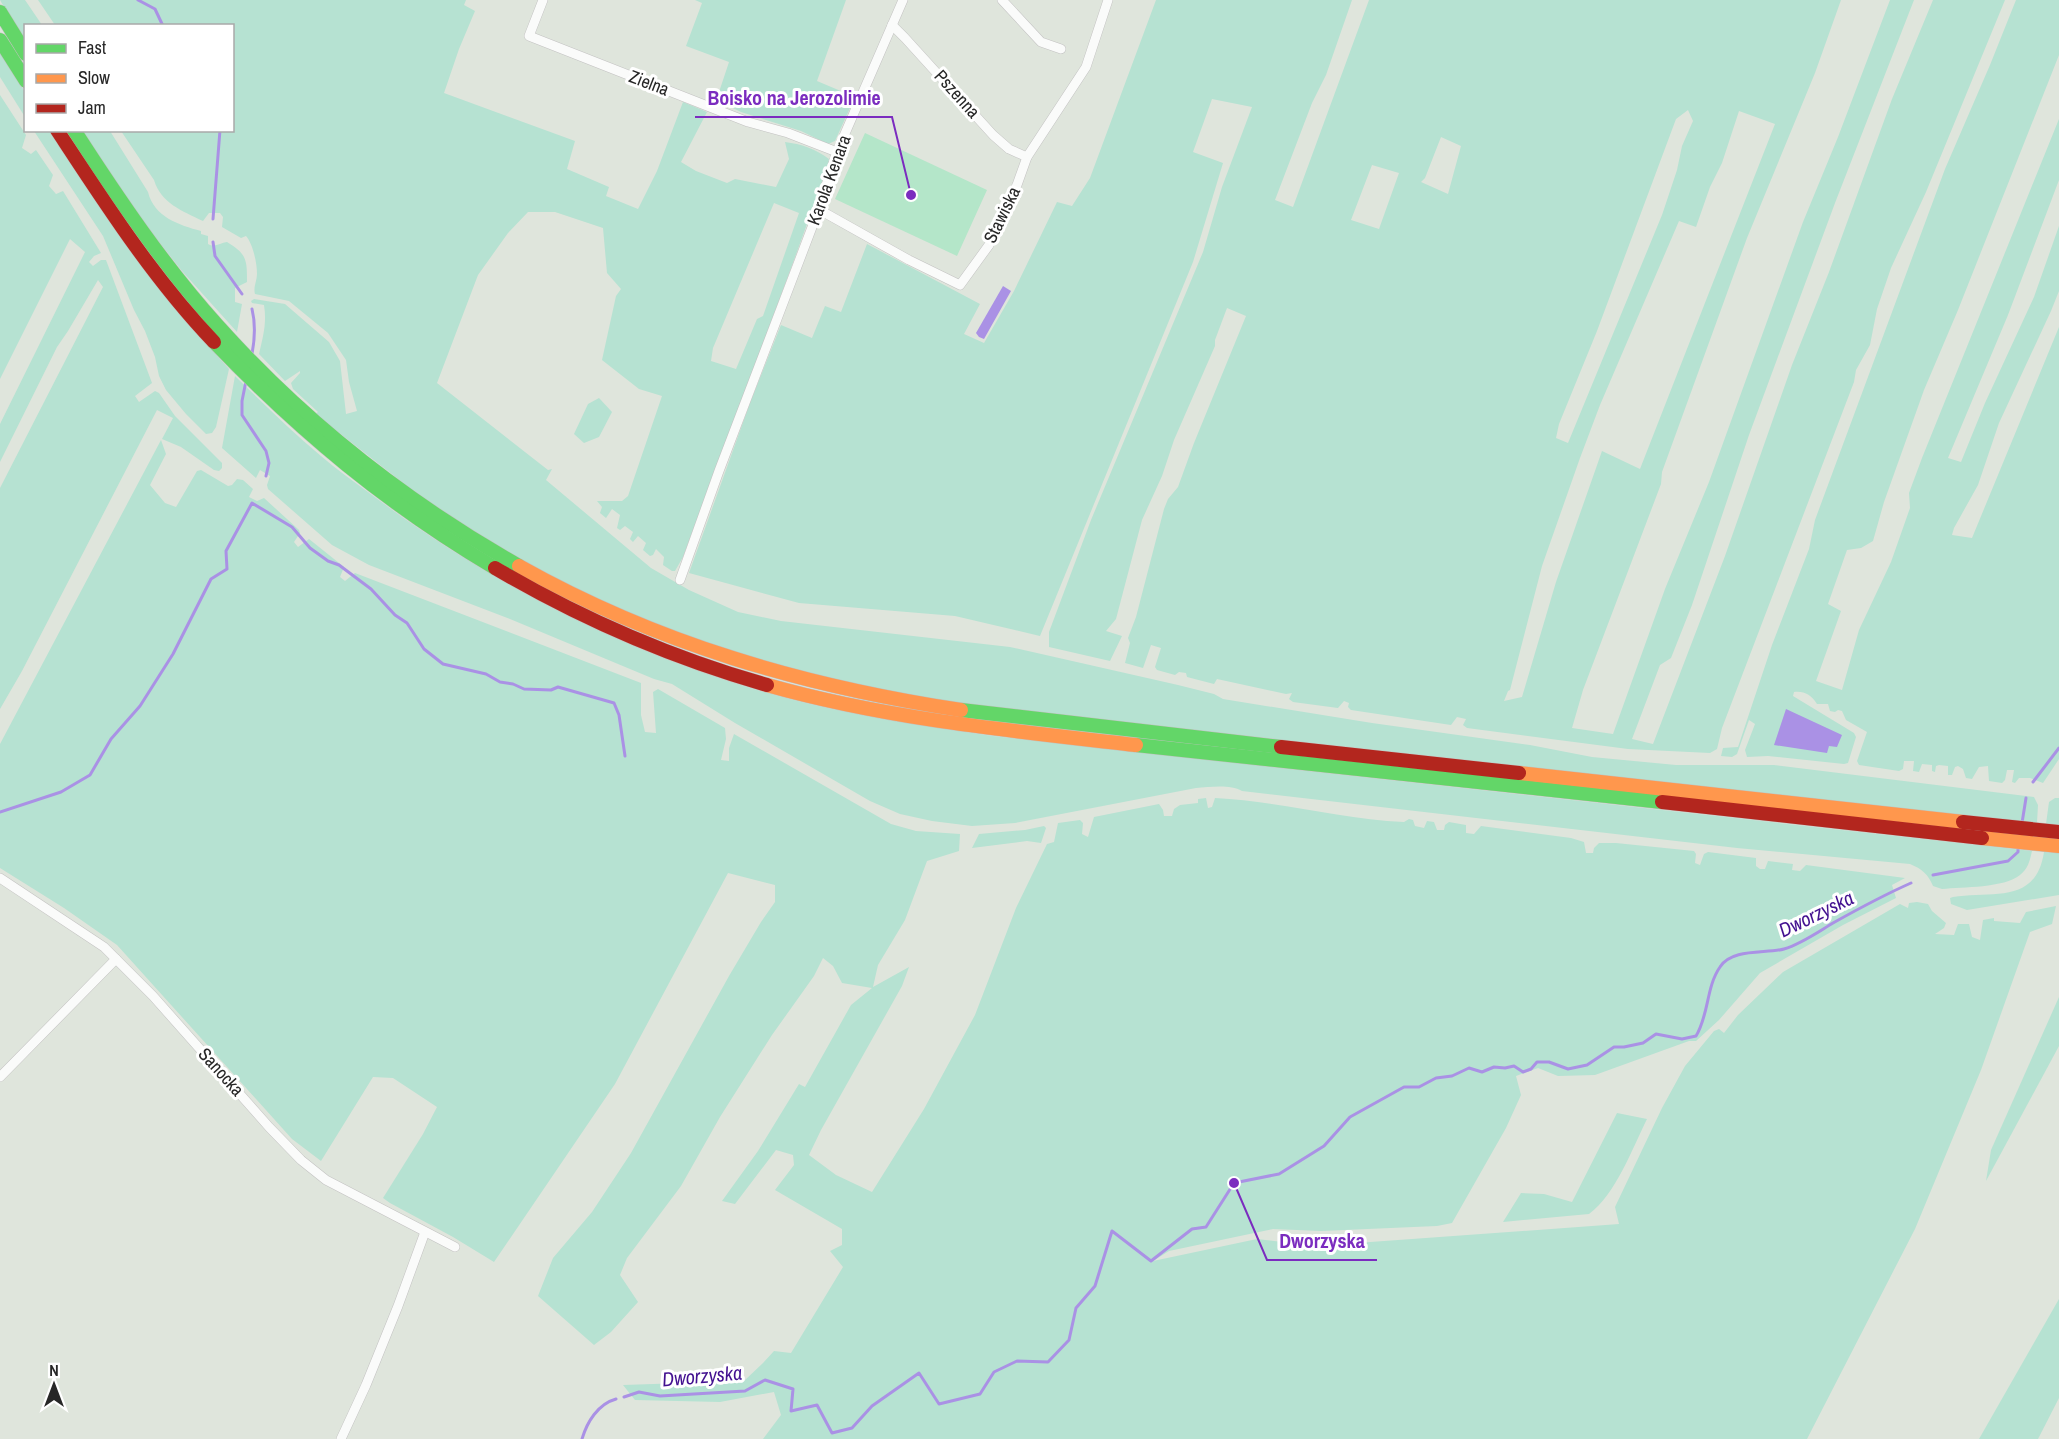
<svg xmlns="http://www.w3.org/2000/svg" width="2059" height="1439" viewBox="0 0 2059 1439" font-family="'Archivo Narrow',sans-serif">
	<rect width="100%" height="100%" fill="#dfe5dc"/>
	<!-- green -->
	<g fill="#b6e2d2" fill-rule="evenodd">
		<path d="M 0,0 L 25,0 L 42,25 L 26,26 L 25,43 Z"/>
		<path d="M 38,0 L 466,0 L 464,5 L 475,11 L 459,49 L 444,93 L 575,141 L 567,169 L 609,187 L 606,196 L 638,209 L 657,171 L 683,102 L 707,112 L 681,162 L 696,171 L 727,183 L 735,179 L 776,187 L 789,159 L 785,142 C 801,144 816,149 829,159 L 828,165 C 782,297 731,426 683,557 L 675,571 L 672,571 L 663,565 L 664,557 L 656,549 L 653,555 L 650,556 L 643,550 L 646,543 L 638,536 L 633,542 L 630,539 L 633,532 L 625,526 L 620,530 L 617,528 L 620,515 L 612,509 L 606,518 L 600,513 L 602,507 L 597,501 L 622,501 L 628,496 L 662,396 L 639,389 L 602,360 L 616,296 L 621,289 L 607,273 L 603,228 L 555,212 L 528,212 L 508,233 L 478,275 L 437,383 L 548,470 L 552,469 L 546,480 L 651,568 L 689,590 L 738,612 L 781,621 L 1010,647 L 1178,685 L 1214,694 L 1223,699 L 1372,723 L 1530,745 L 1592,757 L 1676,765 L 1774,765 L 2034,797 L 2038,805 L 2037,823 L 967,705 L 862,687 L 774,666 L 688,638 L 588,596 L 497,546 L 421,497 L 315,414 L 318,412 L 293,389 L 291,383 L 300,373 L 300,371 L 285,381 L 259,354 C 263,337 267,323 264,305 L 252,303 L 251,301 L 254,299 L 285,304 L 329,342 L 340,361 L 346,414 L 357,411 L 349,382 L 346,360 L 328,333 L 289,301 L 255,294 C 253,287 257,281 257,274 C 257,263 253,244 246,236 L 241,238 L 222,227 L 223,217 L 220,213 L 209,213 L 203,221 C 182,211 161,203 154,180 L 121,131 L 232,130 L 232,26 L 55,25 ZM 774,203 L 799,213 L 763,316 L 757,319 L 736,369 L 711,361 L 713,348 Z"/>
		<path d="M 695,0 L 846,0 L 817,81 L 855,97 L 835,141 L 828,144 L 801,131 L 741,112 L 710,97 L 719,92 L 729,62 L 686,46 L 702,3 Z"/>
		<path d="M 1156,0 L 1352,0 L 1326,75 L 1312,103 L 1275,200 L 1293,207 L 1369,0 L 1841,0 L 1815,73 L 1747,238 L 1662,472 L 1661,484 L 1583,690 L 1572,728 L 1613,734 L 1665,589 L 1709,482 L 1803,222 L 1838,137 L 1890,0 L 1914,0 L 1835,203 L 1749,435 L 1692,605 L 1671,658 L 1660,665 L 1632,739 L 1653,744 L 1725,556 L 1792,365 L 1829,272 L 1892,99 L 1933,0 L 2005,0 L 1926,192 L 1891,268 L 1877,309 L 1870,345 L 1856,370 L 1854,382 L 1722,728 L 1717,749 L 1710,753 L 1628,749 L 1467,728 L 1463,725 L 1466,719 L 1457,717 L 1451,725 L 1351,710 L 1348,707 L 1349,703 L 1344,701 L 1338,708 L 1293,702 L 1289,699 L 1292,693 L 1286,694 L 1217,679 L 1214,684 L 1187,677 L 1186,673 L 1179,672 L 1175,675 L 1157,670 L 1155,667 L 1161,648 L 1151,645 L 1143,668 L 1125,663 L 1130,643 L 1128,638 L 1136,617 L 1164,509 L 1168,499 L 1178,487 L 1194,443 L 1246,316 L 1227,308 L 1215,340 L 1215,346 L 1174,440 L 1162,476 L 1142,520 L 1116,619 L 1106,631 L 1122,636 L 1110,661 L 1049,647 L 1049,632 L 1091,520 L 1203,252 L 1222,187 L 1252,107 L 1212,99 L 1193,152 L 1223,163 L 1193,262 L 1040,636 L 955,616 L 799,603 L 689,573 L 750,403 L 781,325 L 812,338 L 825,306 L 841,312 L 867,244 L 980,304 L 964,334 L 984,343 L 1014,291 L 1057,202 L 1072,206 L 1090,178 ZM 1688,110 L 1693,121 L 1682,146 L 1677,170 L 1662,215 L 1568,443 L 1556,438 L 1559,424 L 1597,331 L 1676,119 ZM 1739,111 L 1775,124 L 1640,469 L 1602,451 L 1556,582 L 1522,697 L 1504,701 L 1508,691 L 1510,690 L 1542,566 L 1580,458 L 1600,405 L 1679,221 L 1696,227 L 1710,187 L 1722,163 ZM 1441,137 L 1461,146 L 1448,194 L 1421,182 L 1425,178 ZM 1372,165 L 1399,173 L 1379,229 L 1351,220 Z"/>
		<path d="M 2016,0 L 2059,0 L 2059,55 L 1958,310 L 1924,390 L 1884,502 L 1873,541 L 1861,548 L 1847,550 L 1828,604 L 1841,611 L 1816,681 L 1842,690 L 1859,630 L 1891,562 L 1910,508 L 1909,493 L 1922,458 L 2059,119 L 2059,180 L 2008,315 L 1948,458 L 1961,462 L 1985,403 L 2034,297 L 2059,226 L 2059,291 L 2051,311 L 1999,423 L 1978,485 L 1954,528 L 1952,535 L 1972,538 L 2059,327 L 2059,759 L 2043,783 L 2030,778 L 2019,778 L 2015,783 L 2012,782 L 2014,770 L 2007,770 L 2005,780 L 2002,783 L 1989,781 L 1988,766 L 1979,767 L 1972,779 L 1966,778 L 1963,769 L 1958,766 L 1955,767 L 1952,775 L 1948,775 L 1948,766 L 1939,765 L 1936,766 L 1935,772 L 1932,771 L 1932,765 L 1922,764 L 1919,772 L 1913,771 L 1914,761 L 1904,761 L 1903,769 L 1899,771 L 1859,765 L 1857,761 L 1867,732 L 1846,720 L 1842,711 L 1838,710 L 1835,712 L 1830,711 L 1828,704 L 1817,704 C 1811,695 1805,691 1794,692 L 1793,696 L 1854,733 L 1856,737 L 1848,763 L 1844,764 L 1768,756 L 1747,757 L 1745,750 L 1755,724 L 1749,720 L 1737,754 L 1732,757 L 1721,756 L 1723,748 L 1738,747 L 1772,645 L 1809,549 L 1815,520 L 1945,169 L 1990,65 Z"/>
		<path d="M 0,51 L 25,92 L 25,117 L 0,77 Z"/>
		<path d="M 0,95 L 26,135 L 22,148 L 31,154 L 36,150 L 53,175 L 49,186 L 56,194 L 63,191 L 101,253 L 94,256 L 89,262 L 93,266 L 101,260 L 106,260 L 152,383 L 135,396 L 139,402 L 155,391 L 159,393 L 175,416 L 222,463 L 222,468 L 219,471 L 214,470 L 181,447 L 162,439 L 173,418 L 157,410 L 22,671 L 0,709 L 0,488 L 103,287 L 98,280 L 68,331 L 57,347 L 0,462 L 0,424 L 85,252 L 70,239 L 0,379 Z"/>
		<path d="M 34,131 L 50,131 L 176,310 L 229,369 L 216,427 L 212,433 L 206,434 L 186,414 L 166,390 L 159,376 L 155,357 L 145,331 L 134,310 L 103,236 Z"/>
		<path d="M 81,131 L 110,131 L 148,192 C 154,217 179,225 201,231 L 201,234 L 208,236 L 208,244 C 215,248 220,243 227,242 C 247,254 247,260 247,282 L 235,288 L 235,302 L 242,304 L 237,332 L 182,271 L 137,214 Z"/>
		<path d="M 235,376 C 263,403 291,431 321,456 C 336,469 352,480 368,492 C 490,584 627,654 775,695 C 846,715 920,725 993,736 L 2032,851 C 2030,860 2028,869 2020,875 C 2004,888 1963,887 1942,889 L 1933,886 C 1928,874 1922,869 1910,864 L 1737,848 L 1242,791 C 1230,784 1210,787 1196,788 L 1015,823 L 972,826 L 932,821 L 900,814 L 870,801 L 735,723 L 672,684 L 654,679 L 510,619 L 369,565 L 332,545 L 268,489 L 267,485 L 270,476 L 260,470 L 256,478 L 222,448 Z"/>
		<path d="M 599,398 L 612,412 L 599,437 L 584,443 L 574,434 L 588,404 Z"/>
		<path d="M 161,440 L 166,454 L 150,485 L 165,503 L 176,507 L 197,471 L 201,470 L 228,486 L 232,485 L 237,479 L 243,480 L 253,489 L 249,497 L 257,501 L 264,498 L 299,530 L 300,533 L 294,542 L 298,547 L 309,539 L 344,567 L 340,577 L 345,581 L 355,573 L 641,683 L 641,715 L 645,732 L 656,733 L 653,692 L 658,689 L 725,728 L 726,739 L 721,760 L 729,761 L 729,748 L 734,734 L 891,824 L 916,831 L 960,834 L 959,851 L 927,861 L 905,920 L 878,965 L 873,987 L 909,967 L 902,986 L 821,1130 L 809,1155 L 836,1175 L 872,1192 L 924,1109 L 975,1015 L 1016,908 L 1047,844 L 1054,842 L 1058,823 L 1080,820 L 1083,823 L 1082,834 L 1088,837 L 1094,817 L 1159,804 L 1163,810 L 1164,816 L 1172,816 L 1174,809 L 1180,805 L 1198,803 L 1198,799 L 1206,798 L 1208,808 L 1212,807 L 1215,798 C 1278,801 1340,819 1404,822 L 1409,819 L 1413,820 L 1415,826 L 1424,828 L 1427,821 L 1434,822 L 1437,830 L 1444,830 L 1445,825 L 1449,822 L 1466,825 L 1466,833 L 1474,834 L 1481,826 L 1571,838 L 1584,842 L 1586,853 L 1593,853 L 1594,848 L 1599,843 L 1616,843 L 1694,851 L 1696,854 L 1695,863 L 1700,865 L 1704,854 L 1708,852 L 1756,858 L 1756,866 L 1760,869 L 1765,869 L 1768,861 L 1793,864 L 1792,870 L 1800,871 L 1806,865 L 1905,878 L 1892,885 L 1896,898 L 1843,925 L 1760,973 L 1719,1020 L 1696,1041 L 1689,1041 L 1595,1075 L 1558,1076 L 1538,1068 L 1516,1076 L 1521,1095 L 1506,1128 L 1452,1223 L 1437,1226 L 1321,1231 L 1273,1229 L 1169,1251 L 1153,1261 L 1257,1239 L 1315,1246 L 1619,1224 L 1615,1207 L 1662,1108 L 1685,1066 L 1714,1031 L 1719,1029 L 1724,1033 L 1738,1015 L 1783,972 L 1900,904 L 1908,908 L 1909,903 L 1917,902 L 1928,904 L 1932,911 L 1946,923 L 1944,928 L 1935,934 L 1954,935 L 1958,924 L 1969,924 L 1972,937 L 1980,940 L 1983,920 L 1994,918 L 1994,921 L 2020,923 L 2026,912 L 2056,906 L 2052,924 L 2030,932 L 1981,1070 L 1915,1229 L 1807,1439 L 763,1439 L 781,1415 L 774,1392 L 720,1402 L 635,1400 L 623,1385 L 744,1381 L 763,1363 L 774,1351 L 791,1353 L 843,1267 L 830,1251 L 842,1245 L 842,1229 L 775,1190 L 794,1165 L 793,1155 L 776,1150 L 735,1204 L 722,1201 L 758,1151 L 799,1084 L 805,1087 L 851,1005 L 872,988 L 842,983 L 833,966 L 823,958 L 814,976 L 772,1035 L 720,1117 L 681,1186 L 627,1258 L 620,1275 L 638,1302 L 611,1332 L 594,1345 L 538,1296 L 553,1258 L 592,1212 L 631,1153 L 729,976 L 761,922 L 775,902 L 775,885 L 728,873 L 615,1084 L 494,1262 L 453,1237 L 390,1203 L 383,1198 L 423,1134 L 437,1107 L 393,1078 L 373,1077 L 321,1161 L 292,1139 L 117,945 L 64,908 L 0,868 L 0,744 Z"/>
		<path d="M 2055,798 L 2059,798 L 2059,825 L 2046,824 L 2049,802 Z"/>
		<path d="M 1044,826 L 1046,828 L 1041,843 L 1027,841 L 972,848 L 979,834 L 1025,830 Z"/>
		<path d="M 2044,852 L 2059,853 L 2059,895 L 1967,910 L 1951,904 L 1950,898 L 1953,897 C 1992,891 2036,905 2044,852 Z"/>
		<path d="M 2059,997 L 2059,1046 L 1986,1181 L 1991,1150 Z"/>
		<path d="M 1617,1113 L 1647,1119 C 1632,1149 1616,1194 1589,1214 L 1503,1222 L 1521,1193 L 1544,1194 L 1572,1202 Z"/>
		<path d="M 2059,1299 L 2059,1398 L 2038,1439 L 1979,1439 Z"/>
	</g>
	<!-- pitch -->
	<path fill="#b4e6c9" d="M 865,133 L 987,190 L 957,256 L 835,199 Z"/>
	<!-- water -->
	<g fill="#aa91e5">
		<path d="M 1003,286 L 1011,291 L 984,339 L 979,337 L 976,333 Z"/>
		<path d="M 1786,709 L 1842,735 L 1837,747 L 1829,746 L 1827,753 L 1774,745 Z"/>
	</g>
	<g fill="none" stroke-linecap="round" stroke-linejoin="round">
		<!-- stream -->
		<g stroke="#aa91e5" stroke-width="3">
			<path d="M 138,0 L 155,9 L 163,26"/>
			<path d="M 213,219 L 220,130"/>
			<path d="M 213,242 L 215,256 L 242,294"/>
			<path d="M 252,309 C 256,325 255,338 252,354"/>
			<path d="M 246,381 L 242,401 L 242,415 L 266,451 L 269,463 L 266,476"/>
			<path d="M 2033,782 L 2059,748"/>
			<path d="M 0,812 L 61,792 L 90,775 L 111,739 L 140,706 L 173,654 L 211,579 L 227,569 L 226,551 L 252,503 L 292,527 L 310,548 L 328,561 L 339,565 L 371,589 L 395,615 L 407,623 L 424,649 L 443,664 L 486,674 L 500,682 L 513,684 L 524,689 L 551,690 L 558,687 L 614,703 L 619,715 L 625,756"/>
			<path d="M 2022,823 L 2026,798"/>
			<path d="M 1933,875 L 2008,861 L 2018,852 L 2018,848"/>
			<path d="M 624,1397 L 639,1392 L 660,1396 L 745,1391 L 765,1380 L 793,1389 L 791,1411 L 817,1405 L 832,1433 L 852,1428 L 872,1406 L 919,1373 L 939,1404 L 980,1394 L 994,1372 L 1017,1361 L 1048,1362 L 1069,1340 L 1076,1308 L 1095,1286 L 1112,1231 L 1151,1261 L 1192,1229 L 1206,1227 L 1234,1183 L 1279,1174 L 1324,1146 L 1350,1117 L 1404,1087 L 1419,1087 L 1436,1078 L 1452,1076 L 1469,1068 L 1482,1072 L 1494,1067 L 1505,1068 L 1514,1066 L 1523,1072 L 1531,1069 L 1537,1062 L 1549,1062 L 1568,1069 L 1587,1065 L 1614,1047 L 1624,1047 L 1643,1043 L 1656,1034 L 1682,1039 L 1696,1036 C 1709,1015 1706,987 1720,967 C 1732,948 1766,954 1784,949 C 1801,944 1818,932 1833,923 C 1858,909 1884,895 1911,883"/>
			<path d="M 582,1439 C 587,1422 598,1404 616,1399"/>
		</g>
		<!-- street casing -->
		<g stroke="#c3c2c2" stroke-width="10">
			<g id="street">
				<path d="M 543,0 L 529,36 L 748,122 L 788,133 L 837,152"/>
				<path d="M 1002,0 L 1041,42 L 1061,49"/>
				<path d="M 892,25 L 905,38 L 993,135 L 1009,149 L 1027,157"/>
				<path d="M 818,209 L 909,260 L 960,285 L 989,245 L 1017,185 L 1027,157 L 1086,67 L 1108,0"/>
				<path d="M 680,580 L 719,471 L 814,222 L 837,152 L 903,0"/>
				<path d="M 0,878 L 104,947 L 153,996 L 269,1127 L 301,1160 L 326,1180 L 455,1247"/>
				<path d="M 0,1077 L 116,959"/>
				<path d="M 341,1439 L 366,1385 L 398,1306 L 425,1232"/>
			</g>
		</g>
		<!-- fast casing -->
		<g stroke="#c1c2bf" stroke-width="15">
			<g id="fast">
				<path d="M 0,12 L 26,54"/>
				<path d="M 0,40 L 26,81"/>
				<path d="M 74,130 C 118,198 163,265 217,325 C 303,421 406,502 519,566"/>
				<path d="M 214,342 C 301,432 387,504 495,568"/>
				<path d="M 961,710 L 1281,747"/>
				<path d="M 1136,745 L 1662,802"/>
			</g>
		</g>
		<!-- slow casing -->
		<g stroke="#c1c2bf" stroke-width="15">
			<g id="slow">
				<path d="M 519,566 C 658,644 804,686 961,710"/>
				<path d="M 767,685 C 887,719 1012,731 1136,745"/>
				<path d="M 1519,773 L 1963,822"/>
				<path d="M 1982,838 L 2059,846"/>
			</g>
		</g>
		<!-- jam casing -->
		<g stroke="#c1c2bf" stroke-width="15">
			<g id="jam">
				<path d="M 57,130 C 105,203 153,278 214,342"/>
				<path d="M 495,568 C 580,618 672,658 767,685"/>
				<path d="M 1281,747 L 1519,773"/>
				<path d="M 1662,802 L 1982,838"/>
				<path d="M 1963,822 L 2059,832"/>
			</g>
		</g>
		<!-- street -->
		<use href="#street" stroke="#fafbfa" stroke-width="9"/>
		<!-- fast -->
		<use href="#fast" stroke="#63d668" stroke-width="14"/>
		<!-- slow -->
		<use href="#slow" stroke="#ff974d" stroke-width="14"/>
		<!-- jam -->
		<use href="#jam" stroke="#b3261e" stroke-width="14"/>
	</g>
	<g text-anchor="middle" stroke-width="6" stroke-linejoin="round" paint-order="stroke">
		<!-- street labels -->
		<g font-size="18" fill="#272727" stroke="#fff">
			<text transform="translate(649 83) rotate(21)" y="6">Zielna</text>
			<text transform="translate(957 94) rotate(48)" y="6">Pszenna</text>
			<text transform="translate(829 180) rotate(-70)" y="6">Karola Kenara</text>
			<text transform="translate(1002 215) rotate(-64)" y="6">Stawiska</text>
			<text transform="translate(221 1072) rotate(48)" y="6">Sanocka</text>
		</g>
		<!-- water labels -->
		<g font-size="20" font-style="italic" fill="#431190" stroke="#fff">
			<text transform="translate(1816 914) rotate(-26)" y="7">Dworzyska</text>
			<text transform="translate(702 1376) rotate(-5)" y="7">Dworzyska</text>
		</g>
	</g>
	<!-- callouts -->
	<path fill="none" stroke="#7b2cbf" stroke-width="2" d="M911 195L892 117H695M1234 1183L1267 1260H1377"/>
	<g fill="#7b2cbf" stroke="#fff" stroke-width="2">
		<circle cx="911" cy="195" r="6"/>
		<circle cx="1234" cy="1183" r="6"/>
	</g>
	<g font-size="20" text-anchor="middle" font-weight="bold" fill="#7b2cbf" stroke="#fff" stroke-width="6" stroke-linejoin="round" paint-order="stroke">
		<text x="794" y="105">Boisko na Jerozolimie</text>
		<text x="1322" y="1248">Dworzyska</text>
	</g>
	<!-- legend -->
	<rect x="24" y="24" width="210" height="108" fill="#ffffff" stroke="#a9a9a9" stroke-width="1.5"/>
	<rect x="36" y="44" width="30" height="9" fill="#63d668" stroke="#a9a9a9" stroke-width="1.5"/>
	<text x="78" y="54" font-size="18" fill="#272727">Fast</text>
	<rect x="36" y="74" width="30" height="9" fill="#ff974d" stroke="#a9a9a9" stroke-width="1.5"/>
	<text x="78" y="84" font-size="18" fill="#272727">Slow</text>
	<rect x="36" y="104" width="30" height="9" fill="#b3261e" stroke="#a9a9a9" stroke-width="1.5"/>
	<text x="78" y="114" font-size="18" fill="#272727">Jam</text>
	<!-- north arrow -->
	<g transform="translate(54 1385)" stroke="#ffffff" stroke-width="4.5" paint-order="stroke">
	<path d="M0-4.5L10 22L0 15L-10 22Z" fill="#272727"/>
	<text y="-9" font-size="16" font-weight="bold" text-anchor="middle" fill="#272727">N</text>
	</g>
</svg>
